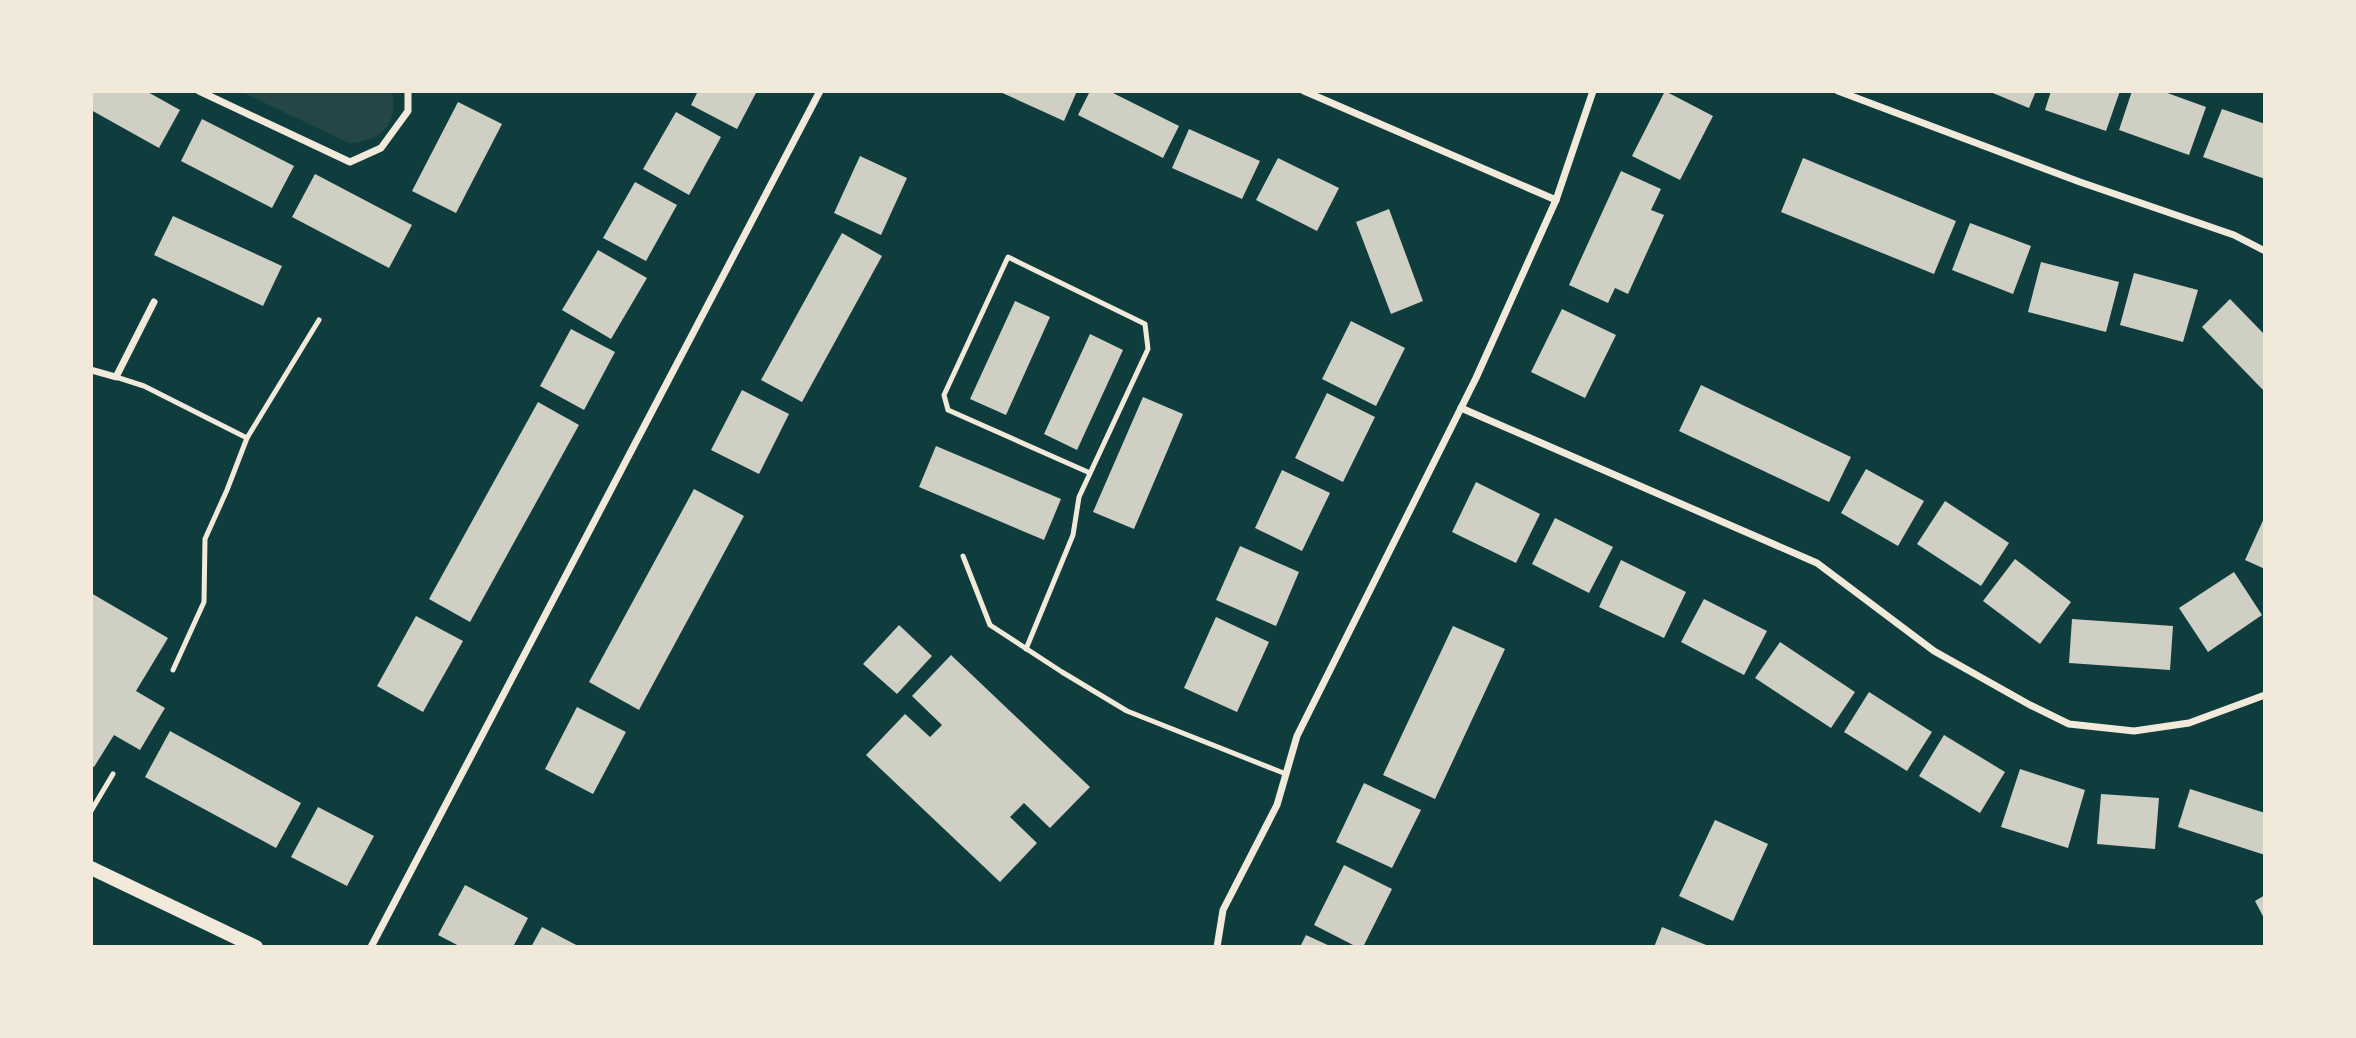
<svg xmlns="http://www.w3.org/2000/svg" width="2356" height="1038" viewBox="0 0 2356 1038" font-family="'IBM Plex Sans',sans-serif">
	<rect width="100%" height="100%" fill="#0f3d3e"/>
	<!-- green -->
	<path fill="#244646" d="M 240,91 L 392,91 C 399,124 381,142 349,143 Z"/>
	<!-- building -->
	<g fill="#cfcfc3">
		<path d="M 91,91 L 146,91 L 180,110 L 159,148 L 91,110 Z"/>
		<path d="M 698,91 L 757,91 L 737,129 L 691,105 Z"/>
		<path d="M 998,91 L 1077,91 L 1064,121 Z"/>
		<path d="M 1090,91 L 1109,91 L 1179,126 L 1163,158 L 1078,115 Z"/>
		<path d="M 1665,91 L 1713,116 L 1680,180 L 1632,156 Z"/>
		<path d="M 1988,91 L 2036,91 L 2029,108 Z"/>
		<path d="M 2051,91 L 2120,91 L 2106,131 L 2045,110 Z"/>
		<path d="M 2132,91 L 2162,91 L 2206,107 L 2189,155 L 2119,130 Z"/>
		<path d="M 458,102 L 502,124 L 456,213 L 412,191 Z"/>
		<path d="M 2222,109 L 2265,124 L 2265,179 L 2203,157 Z"/>
		<path d="M 676,112 L 721,137 L 689,195 L 643,169 Z"/>
		<path d="M 202,119 L 294,166 L 272,208 L 181,161 Z"/>
		<path d="M 1189,129 L 1260,161 L 1242,199 L 1172,168 Z"/>
		<path d="M 860,156 L 907,178 L 881,235 L 834,213 Z"/>
		<path d="M 1278,158 L 1339,188 L 1317,231 L 1256,200 Z"/>
		<path d="M 1803,158 L 1956,221 L 1934,274 L 1781,212 Z"/>
		<path d="M 1621,171 L 1661,189 L 1651,210 L 1664,215 L 1628,294 L 1615,288 L 1608,303 L 1569,285 Z"/>
		<path d="M 315,174 L 412,225 L 389,268 L 292,217 Z"/>
		<path d="M 635,182 L 677,205 L 646,261 L 603,238 Z"/>
		<path d="M 1389,209 L 1423,301 L 1391,314 L 1356,222 Z"/>
		<path d="M 173,216 L 282,266 L 263,306 L 154,255 Z"/>
		<path d="M 1970,223 L 2031,246 L 2013,294 L 1952,270 Z"/>
		<path d="M 842,233 L 882,256 L 802,402 L 761,380 Z"/>
		<path d="M 598,250 L 647,278 L 611,339 L 562,310 Z"/>
		<path d="M 2041,262 L 2119,282 L 2106,332 L 2028,312 Z"/>
		<path d="M 2134,273 L 2198,290 L 2183,342 L 2120,325 Z"/>
		<path d="M 2230,299 L 2265,335 L 2265,392 L 2202,327 Z"/>
		<path d="M 1015,301 L 1050,317 L 1006,415 L 970,399 Z"/>
		<path d="M 1562,309 L 1616,335 L 1585,398 L 1531,372 Z"/>
		<path d="M 1351,321 L 1405,348 L 1376,406 L 1322,379 Z"/>
		<path d="M 571,329 L 615,352 L 584,410 L 540,386 Z"/>
		<path d="M 1090,334 L 1123,350 L 1077,450 L 1044,434 Z"/>
		<path d="M 1701,385 L 1851,457 L 1829,502 L 1679,431 Z"/>
		<path d="M 742,390 L 789,414 L 759,474 L 711,450 Z"/>
		<path d="M 1327,393 L 1375,417 L 1343,482 L 1295,458 Z"/>
		<path d="M 1143,397 L 1183,414 L 1134,529 L 1093,512 Z"/>
		<path d="M 538,402 L 579,425 L 470,622 L 429,599 Z"/>
		<path d="M 936,446 L 1061,499 L 1044,540 L 919,487 Z"/>
		<path d="M 1866,469 L 1924,501 L 1898,546 L 1841,513 Z"/>
		<path d="M 1282,470 L 1330,493 L 1302,551 L 1255,528 Z"/>
		<path d="M 1476,482 L 1540,514 L 1516,563 L 1452,532 Z"/>
		<path d="M 694,489 L 744,516 L 639,710 L 589,682 Z"/>
		<path d="M 1945,501 L 2009,543 L 1981,586 L 1917,544 Z"/>
		<path d="M 2265,516 L 2265,569 L 2245,560 Z"/>
		<path d="M 1555,518 L 1613,547 L 1589,593 L 1532,564 Z"/>
		<path d="M 1240,546 L 1299,572 L 1276,626 L 1216,600 Z"/>
		<path d="M 2015,559 L 2071,602 L 2040,644 L 1983,601 Z"/>
		<path d="M 1621,560 L 1686,592 L 1664,638 L 1599,607 Z"/>
		<path d="M 2234,572 L 2262,615 L 2208,652 L 2179,608 Z"/>
		<path d="M 91,593 L 168,638 L 136,691 L 165,708 L 140,750 L 114,735 L 94,767 L 91,765 Z"/>
		<path d="M 1704,599 L 1767,631 L 1744,675 L 1681,642 Z"/>
		<path d="M 416,616 L 463,641 L 423,712 L 377,686 Z"/>
		<path d="M 1216,617 L 1269,642 L 1237,712 L 1184,688 Z"/>
		<path d="M 2072,619 L 2173,626 L 2170,670 L 2069,663 Z"/>
		<path d="M 899,625 L 932,656 L 897,694 L 863,664 Z"/>
		<path d="M 1453,626 L 1505,649 L 1435,799 L 1383,775 Z"/>
		<path d="M 1780,642 L 1855,692 L 1831,728 L 1755,678 Z"/>
		<path d="M 951,655 L 1090,787 L 1050,828 L 1024,803 L 1010,817 L 1037,843 L 1000,882 L 866,755 L 905,714 L 930,737 L 942,725 L 912,696 Z"/>
		<path d="M 1869,692 L 1932,732 L 1907,771 L 1844,732 Z"/>
		<path d="M 577,707 L 626,732 L 593,794 L 545,769 Z"/>
		<path d="M 170,731 L 301,803 L 276,848 L 145,777 Z"/>
		<path d="M 1944,735 L 2005,772 L 1980,813 L 1919,776 Z"/>
		<path d="M 2020,769 L 2085,790 L 2068,848 L 2001,827 Z"/>
		<path d="M 1364,783 L 1421,810 L 1392,868 L 1336,842 Z"/>
		<path d="M 2190,789 L 2265,813 L 2265,855 L 2178,827 Z"/>
		<path d="M 2101,794 L 2159,798 L 2155,849 L 2097,844 Z"/>
		<path d="M 318,807 L 374,836 L 347,886 L 291,857 Z"/>
		<path d="M 1715,820 L 1768,844 L 1733,921 L 1679,896 Z"/>
		<path d="M 1344,865 L 1392,889 L 1363,947 L 1357,947 L 1314,925 Z"/>
		<path d="M 465,885 L 528,918 L 513,947 L 461,947 L 438,935 Z"/>
		<path d="M 2265,895 L 2265,920 L 2255,901 Z"/>
		<path d="M 542,927 L 580,947 L 531,947 Z"/>
		<path d="M 1662,927 L 1711,947 L 1654,947 Z"/>
		<path d="M 1306,935 L 1332,947 L 1300,947 Z"/>
	</g>
	<g fill="none" stroke-linecap="round" stroke-linejoin="round">
		<!-- service -->
		<g stroke="#f1e9da" stroke-width="5">
			<path d="M 116,377 L 144,386 L 247,438"/>
			<path d="M 963,556 L 990,625 L 1062,672 L 1127,711 L 1286,774"/>
			<path d="M 1026,649 L 1073,535 L 1079,497 L 1148,349 L 1145,324 L 1008,257 L 944,395 L 948,410 L 1090,473"/>
			<path d="M 173,670 L 204,602 L 205,539 L 227,490 L 247,438 L 319,320"/>
			<path d="M 91,811 L 113,774"/>
		</g>
		<!-- minor -->
		<g stroke="#f1e9da" stroke-width="7">
			<path d="M 199,91 L 350,162 L 381,148 L 408,111 L 408,91"/>
			<path d="M 1304,91 L 1556,200"/>
			<path d="M 1838,91 L 2080,182 L 2234,235 L 2265,251"/>
			<path d="M 91,370 L 116,377 L 154,302"/>
			<path d="M 1461,408 L 1817,563 L 1934,651 L 2030,705 L 2069,724 L 2134,731 L 2189,723 L 2265,695"/>
			<path d="M 371,947 L 820,91"/>
			<path d="M 1217,947 L 1223,910 L 1277,805 L 1297,736 L 1476,378 L 1556,200 L 1593,91"/>
		</g>
		<!-- secondary -->
		<path stroke="#f1e9da" stroke-width="14" d="M 91,868 L 256,947"/>
	</g>
	<!-- border -->
	<rect width="2356" height="1038" fill="none" stroke="#f1e9da" stroke-width="186"/>
</svg>
